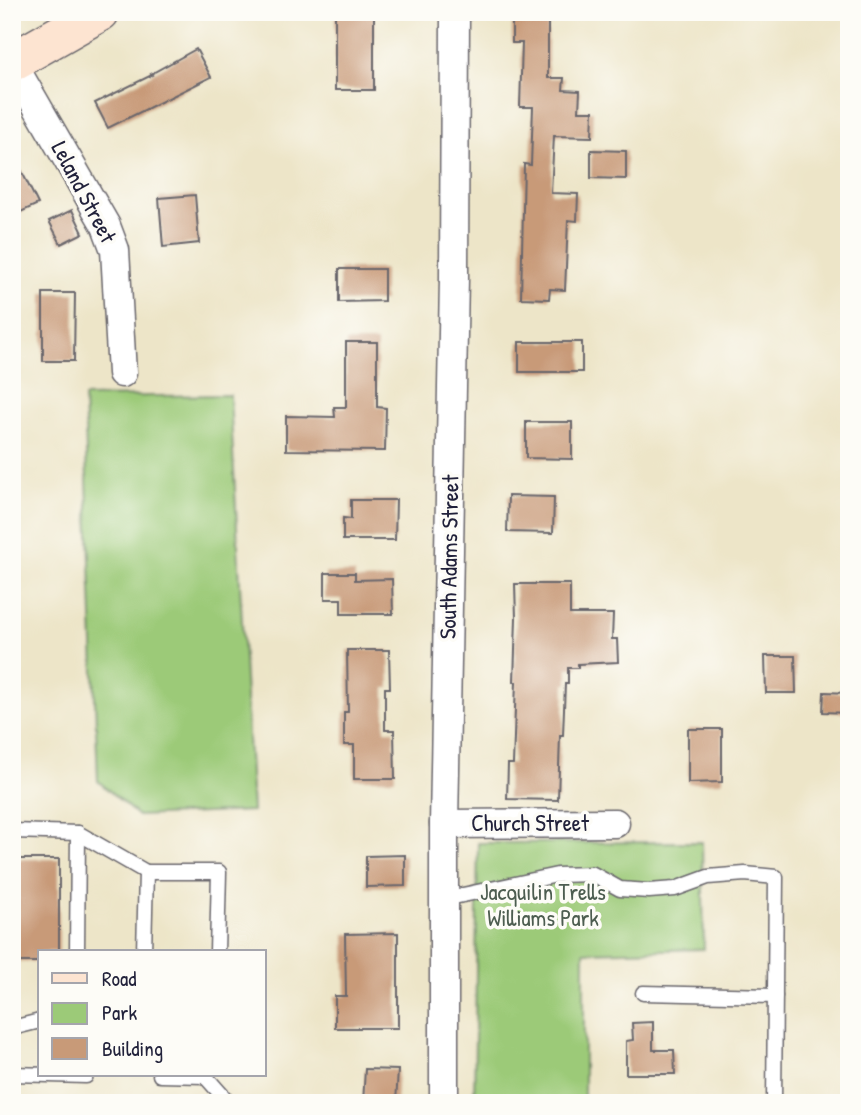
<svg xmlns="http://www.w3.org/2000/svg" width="861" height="1115" viewBox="0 0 861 1115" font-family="'Patrick Hand',sans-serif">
	<rect width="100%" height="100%" fill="#fdfcf7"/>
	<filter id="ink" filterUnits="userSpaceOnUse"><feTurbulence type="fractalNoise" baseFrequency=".0143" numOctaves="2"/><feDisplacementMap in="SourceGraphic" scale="14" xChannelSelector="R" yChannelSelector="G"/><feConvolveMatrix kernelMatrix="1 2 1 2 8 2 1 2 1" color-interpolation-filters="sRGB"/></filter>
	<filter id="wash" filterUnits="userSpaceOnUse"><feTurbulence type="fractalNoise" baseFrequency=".00686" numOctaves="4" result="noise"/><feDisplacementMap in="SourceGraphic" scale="28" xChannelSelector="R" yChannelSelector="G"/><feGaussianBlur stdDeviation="1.57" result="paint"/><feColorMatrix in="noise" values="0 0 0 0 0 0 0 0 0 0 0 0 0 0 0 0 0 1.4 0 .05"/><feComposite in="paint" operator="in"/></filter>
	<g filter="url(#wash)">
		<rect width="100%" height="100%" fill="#ede5c8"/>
		<!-- green -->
		<g fill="#9cca78" stroke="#5f765a" stroke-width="2">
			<path d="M 230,395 L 252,811 L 138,816 L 98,781 L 84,397 Z"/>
			<path d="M 702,842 L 704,949 L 584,952 L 584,1103 L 474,1103 L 478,843 Z"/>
		</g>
		<g id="blocks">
			<!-- building -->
			<g fill="#c89a78">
				<rect x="335" y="12" width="39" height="78"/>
				<path d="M 512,12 L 548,12 L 548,78 L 564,78 L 563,90 L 580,91 L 579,111 L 593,111 L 592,137 L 554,136 L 551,193 L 578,194 L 577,221 L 568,220 L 565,290 L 550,289 L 549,299 L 521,298 L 524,164 L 531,165 L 533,107 L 520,107 L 522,43 L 512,43 Z"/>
				<path d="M 196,49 L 211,77 L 108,128 L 95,103 L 152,75 L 151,74 Z"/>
				<path d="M 591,150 L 626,151 L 626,179 L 591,178 Z"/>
				<path d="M 12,152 L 38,204 L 12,216 Z"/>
				<path d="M 195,195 L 199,243 L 163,247 L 159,198 Z"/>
				<path d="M 72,210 L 83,233 L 61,244 L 49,221 Z"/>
				<path d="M 339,269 L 384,269 L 384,301 L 339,302 Z"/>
				<path d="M 43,293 L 75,293 L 74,361 L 43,361 Z"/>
				<path d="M 346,342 L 377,342 L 377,407 L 386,408 L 385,451 L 286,450 L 286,416 L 335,417 L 334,407 L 346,407 Z"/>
				<rect x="519" y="342" width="63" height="30"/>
				<path d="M 526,422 L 572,422 L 572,459 L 526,458 Z"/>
				<path d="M 508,496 L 554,497 L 553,533 L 507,532 Z"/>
				<path d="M 351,500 L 396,500 L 395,540 L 343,540 L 343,518 L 351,519 Z"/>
				<path d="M 325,573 L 355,573 L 355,580 L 392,579 L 393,614 L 341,614 L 341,599 L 325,599 Z"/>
				<path d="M 515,584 L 570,584 L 570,614 L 613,614 L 612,639 L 617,639 L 618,662 L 578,664 L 578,668 L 568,668 L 568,684 L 565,684 L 563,735 L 560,735 L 558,800 L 507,799 L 508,764 L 513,764 L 516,682 L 514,682 L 516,618 Z"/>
				<path d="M 347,650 L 389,650 L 390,688 L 385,688 L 385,730 L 394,730 L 395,779 L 354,779 L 354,745 L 344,745 L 344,712 L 348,712 Z"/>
				<path d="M 765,656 L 795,656 L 796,693 L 766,693 Z"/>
				<path d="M 824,692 L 849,693 L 849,713 L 823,712 Z"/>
				<path d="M 688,729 L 722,729 L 722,782 L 688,783 Z"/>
				<path d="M 405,855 L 405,886 L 366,887 L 366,856 Z"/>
				<path d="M 12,859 L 59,859 L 59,952 L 40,952 L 40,962 L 12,962 Z"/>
				<path d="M 398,933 L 398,1028 L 335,1028 L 335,996 L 346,996 L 345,934 Z"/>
				<path d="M 653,1022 L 653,1050 L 674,1050 L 675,1074 L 626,1074 L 626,1041 L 633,1040 L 632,1023 Z"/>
				<path d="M 365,1069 L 398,1070 L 396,1103 L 363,1103 Z"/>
			</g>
		</g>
	</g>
	<g filter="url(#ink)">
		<use href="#blocks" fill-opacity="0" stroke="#69666c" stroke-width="2"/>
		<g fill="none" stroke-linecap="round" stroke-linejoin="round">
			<!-- lane casing -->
			<g stroke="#69666c" stroke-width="17">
				<g id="lane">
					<path d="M 12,831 L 78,833 L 146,872"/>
					<path d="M 444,899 L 557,875 L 593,874 L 620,889 L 649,891 L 675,889 L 708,877 L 745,874 L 776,877 L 774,1103"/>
					<path d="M 77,952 L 78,833"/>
					<path d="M 144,952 L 146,872 L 219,872 L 217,952"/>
					<path d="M 643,993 L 775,996"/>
					<path d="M 12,1028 L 40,1021"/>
					<path d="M 12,1074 L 86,1076"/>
					<path d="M 160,1075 L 205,1076 L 229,1103"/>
				</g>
			</g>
			<!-- street casing -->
			<g stroke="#69666c" stroke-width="31">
				<g id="street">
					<path d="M 12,63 L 106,226 L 115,250 L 122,373"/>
					<path d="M 444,824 L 615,823"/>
					<path d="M 444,1103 L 444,824 L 454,278 L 455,12"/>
				</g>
			</g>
			<!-- secondary casing -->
			<g stroke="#69666c" stroke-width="41">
				<path id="secondary" d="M 12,62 L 100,12"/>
			</g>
			<!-- lane -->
			<use href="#lane" stroke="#fff" stroke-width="14"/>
			<!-- street -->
			<use href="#street" stroke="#fff" stroke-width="28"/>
			<!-- secondary -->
			<use href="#secondary" stroke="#fde4d1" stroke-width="38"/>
		</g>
	</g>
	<g text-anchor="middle" stroke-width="7" stroke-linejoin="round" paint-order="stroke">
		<!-- street labels -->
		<g font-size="23" fill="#22223b" stroke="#fdfcf7">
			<text transform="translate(84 192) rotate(62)" y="8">Leland Street</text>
			<text transform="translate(449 557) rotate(-89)" y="8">South Adams Street</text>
			<text x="530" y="831">Church Street</text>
		</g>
		<!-- park labels -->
		<g font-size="23" fill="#4d5d50" stroke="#fdfcf7">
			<text x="543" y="900">Jacquilin Trells<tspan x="543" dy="26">Williams Park</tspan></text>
		</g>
	</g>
	<!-- margin -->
	<rect width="861" height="1115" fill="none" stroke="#fdfcf7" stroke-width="42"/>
	<!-- legend -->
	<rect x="38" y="950" width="228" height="126" fill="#fdfcf7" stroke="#a5a5ac" stroke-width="2"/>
	<rect x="52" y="973" width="35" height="10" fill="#fde4d1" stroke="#a5a5ac" stroke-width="2"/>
	<text x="102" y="986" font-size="21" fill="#22223b">Road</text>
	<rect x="52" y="1003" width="35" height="21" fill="#9cca78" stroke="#a5a5ac" stroke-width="2"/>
	<text x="102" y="1020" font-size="21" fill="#22223b">Park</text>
	<rect x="52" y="1038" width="35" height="21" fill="#c89a78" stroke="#a5a5ac" stroke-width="2"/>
	<text x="102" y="1056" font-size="21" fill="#22223b">Building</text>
</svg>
